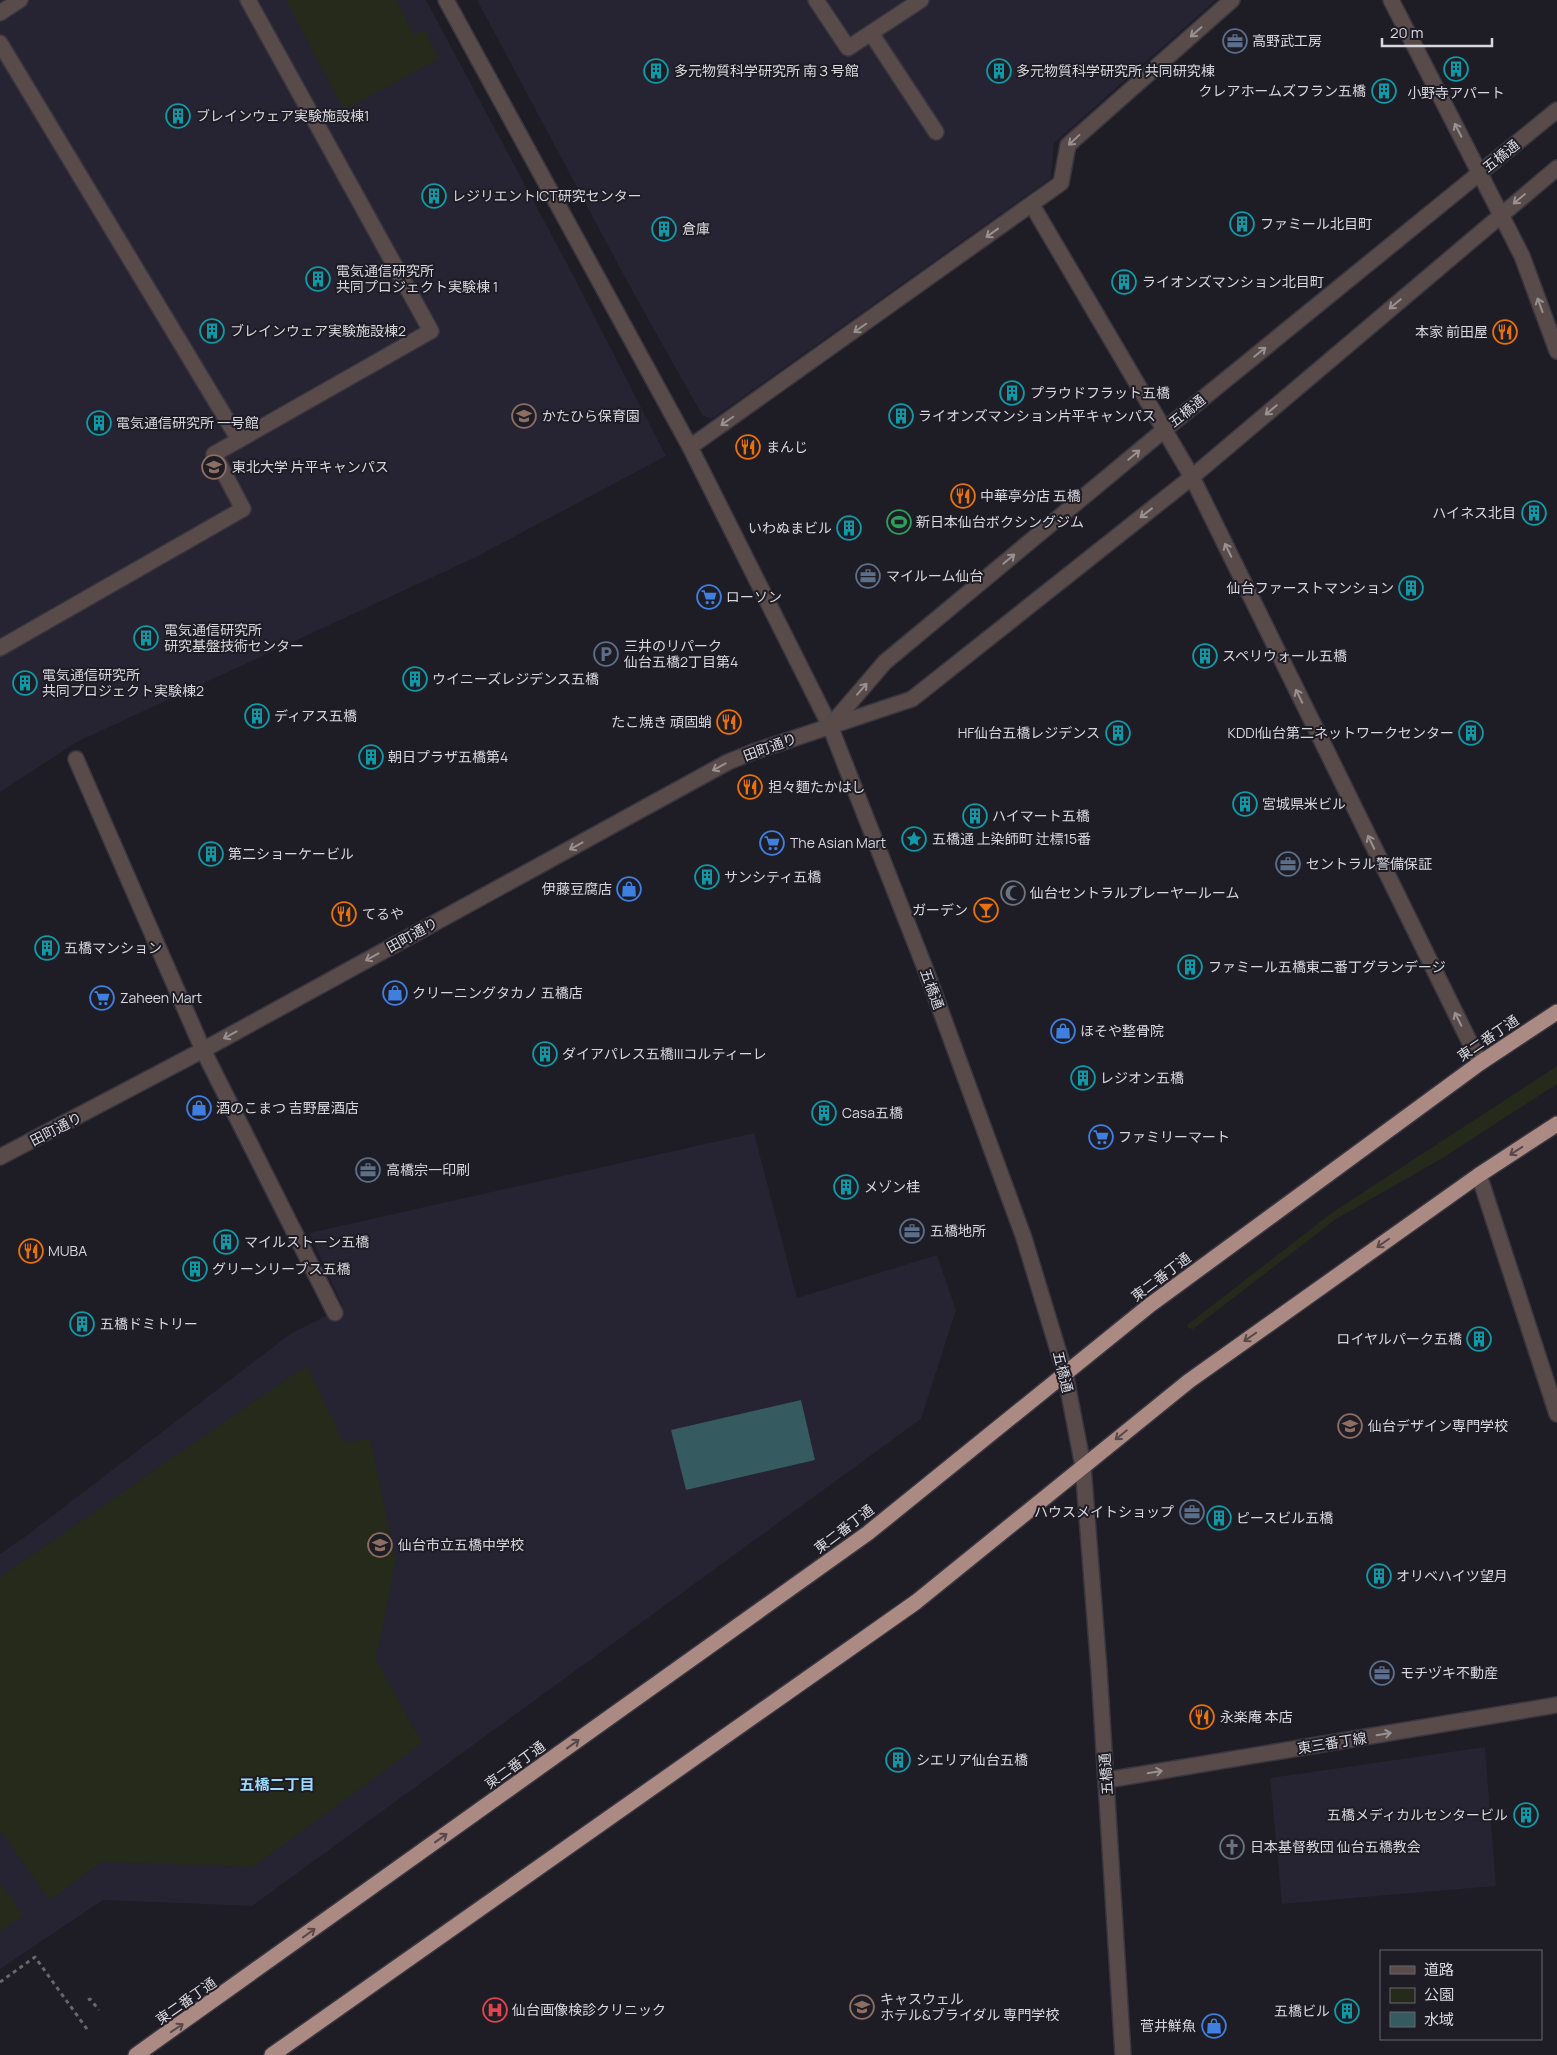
<svg xmlns="http://www.w3.org/2000/svg" width="1557" height="2055" viewBox="0 0 1557 2055" font-family="Manrope,'Noto Sans JP',sans-serif">
	<rect width="100%" height="100%" fill="#1e1c25"/>
	<!-- built -->
	<g fill="#262332">
		<path d="M 0,0 L 426,0 L 572,273 L 666,456 L 474,558 L 77,742 L 0,792 Z"/>
		<path d="M 477,0 L 1216,0 L 1054,143 L 1051,178 L 712,419 L 702,415 L 628,283 Z"/>
		<path d="M 754,1133 L 797,1298 L 937,1255 L 956,1310 L 921,1419 L 252,1906 L 103,1900 L 0,1969 L 0,1554 L 26,1536 L 290,1334 L 343,1307 L 309,1233 Z"/>
		<path d="M 1485,1747 L 1496,1886 L 1282,1904 L 1270,1778 Z"/>
	</g>
	<!-- green -->
	<g fill="#262a1a">
		<path d="M 286,0 L 396,0 L 414,35 L 424,30 L 439,59 L 344,110 Z"/>
		<path d="M 1557,1066 L 1557,1084 L 1441,1159 L 1336,1219 L 1193,1329 L 1188,1328 L 1187,1325 L 1333,1212 Z"/>
		<path d="M 307,1365 L 344,1443 L 370,1438 L 396,1560 L 376,1659 L 422,1743 L 253,1867 L 101,1862 L 50,1900 L 0,1830 L 0,1577 Z"/>
		<path d="M 0,1883 L 23,1915 L 0,1931 Z"/>
	</g>
	<!-- water -->
	<path fill="#355a60" d="M 801,1400 L 815,1460 L 686,1490 L 671,1430 Z"/>
	<g fill="none" stroke-linecap="round" stroke-linejoin="round">
		<!-- minor casing -->
		<g stroke="#38363f" stroke-width="18">
			<g id="minor">
				<path d="M 446,0 L 690,447 L 830,726 L 925,968 L 1024,1238 L 1065,1373 L 1083,1466 L 1099,1670 L 1123,2055"/>
				<path d="M 816,0 L 848,48 L 921,0"/>
				<path d="M 1391,0 L 1522,256 L 1557,351"/>
				<path d="M 0,13 L 20,0"/>
				<path d="M 871,33 L 936,132"/>
				<path d="M 0,43 L 239,440 L 431,331 L 248,0"/>
				<path d="M 1032,205 L 1192,477 L 1480,1063"/>
				<path d="M 690,447 L 1061,183 L 1068,145 L 1232,0"/>
				<path d="M 0,648 L 243,509 L 214,454 L 239,440"/>
				<path d="M 831,725 L 885,662 L 1164,430 L 1557,110"/>
				<path d="M 76,759 L 203,1050 L 335,1313"/>
				<path d="M 0,1157 L 203,1050 L 728,762 L 753,752 L 912,699 L 1192,477 L 1557,168"/>
				<path d="M 1479,1175 L 1557,1414"/>
				<path d="M 1107,1780 L 1557,1705"/>
			</g>
		</g>
		<!-- highway casing -->
		<g stroke="#38363f" stroke-width="18">
			<g id="highway">
				<path d="M 136,2055 L 868,1533 L 1150,1305 L 1480,1063 L 1557,1012"/>
				<path d="M 272,2055 L 916,1602 L 1189,1381 L 1479,1175 L 1557,1124"/>
			</g>
		</g>
		<!-- path -->
		<g stroke="#68666e" stroke-width="3" stroke-dasharray="4 4" stroke-linecap="butt">
			<path d="M 0,1982 L 35,1957 L 89,2032"/>
			<path d="M 88,2000 L 90,1999 L 99,2010"/>
		</g>
		<!-- minor -->
		<use href="#minor" stroke="#594b49" stroke-width="15"/>
		<!-- highway -->
		<use href="#highway" stroke="#ac8a84" stroke-width="15"/>
	</g>
	<!-- one-way arrows -->
	<defs><path id="oneway-shaft" d="M-6 0H5M1.5-3L5.5 0L1.5 3" fill="none" stroke-width="1.6" stroke-linecap="round" stroke-linejoin="round" transform="scale(1.25)"/></defs>
	<g stroke="#989193">
		<use href="#oneway-shaft" transform="translate(1196 32) rotate(139)"/>
		<use href="#oneway-shaft" transform="translate(1458 130) rotate(-117)"/>
		<use href="#oneway-shaft" transform="translate(1074 140) rotate(137)"/>
		<use href="#oneway-shaft" transform="translate(1519 199) rotate(140)"/>
		<use href="#oneway-shaft" transform="translate(992 233) rotate(144)"/>
		<use href="#oneway-shaft" transform="translate(1395 304) rotate(140)"/>
		<use href="#oneway-shaft" transform="translate(1540 305) rotate(-110)"/>
		<use href="#oneway-shaft" transform="translate(860 328) rotate(145)"/>
		<use href="#oneway-shaft" transform="translate(1260 352) rotate(-39)"/>
		<use href="#oneway-shaft" transform="translate(1271 410) rotate(140)"/>
		<use href="#oneway-shaft" transform="translate(727 421) rotate(145)"/>
		<use href="#oneway-shaft" transform="translate(1134 455) rotate(-40)"/>
		<use href="#oneway-shaft" transform="translate(1146 513) rotate(142)"/>
		<use href="#oneway-shaft" transform="translate(1228 550) rotate(-116)"/>
		<use href="#oneway-shaft" transform="translate(1009 559) rotate(-40)"/>
		<use href="#oneway-shaft" transform="translate(862 689) rotate(-49)"/>
		<use href="#oneway-shaft" transform="translate(1299 696) rotate(-116)"/>
		<use href="#oneway-shaft" transform="translate(719 767) rotate(151)"/>
		<use href="#oneway-shaft" transform="translate(1371 842) rotate(-116)"/>
		<use href="#oneway-shaft" transform="translate(576 846) rotate(151)"/>
		<use href="#oneway-shaft" transform="translate(372 957) rotate(151)"/>
		<use href="#oneway-shaft" transform="translate(1458 1019) rotate(-117)"/>
		<use href="#oneway-shaft" transform="translate(230 1035) rotate(151)"/>
		<use href="#oneway-shaft" transform="translate(1384 1734) rotate(-9)"/>
		<use href="#oneway-shaft" transform="translate(1155 1772) rotate(-10)"/>
	</g>
	<g stroke="#57484b">
		<use href="#oneway-shaft" transform="translate(1516 1151) rotate(147)"/>
		<use href="#oneway-shaft" transform="translate(1383 1243) rotate(145)"/>
		<use href="#oneway-shaft" transform="translate(1250 1337) rotate(145)"/>
		<use href="#oneway-shaft" transform="translate(1121 1435) rotate(141)"/>
		<use href="#oneway-shaft" transform="translate(573 1744) rotate(-36)"/>
		<use href="#oneway-shaft" transform="translate(441 1838) rotate(-36)"/>
		<use href="#oneway-shaft" transform="translate(309 1933) rotate(-36)"/>
		<use href="#oneway-shaft" transform="translate(177 2028) rotate(-34)"/>
	</g>
	<!-- icons -->
	<defs>
		<g id="office-ring" transform="scale(1.25)"><circle r="9.5" fill="#1e1c25" stroke="#5c6f8a" stroke-width="1.5"/><path d="M-6-3h4V-5.5h4V-3h4V5H-6ZM-1-4.5V-3h2v-1.5ZM-6 0V1H6V0Z" fill="#5c6f8a"/></g>
		<g id="building-ring" transform="scale(1.25)"><circle r="9.5" fill="#1e1c25" stroke="#0f9aa8" stroke-width="1.5"/><path d="M-4-6H4V6H1V3H-1V6H-4ZM-2.5-4.3h1.7v1.8h-1.7ZM.8-4.3h1.7v1.8H.8ZM-2.5-1h1.7V.8h-1.7ZM.8-1h1.7V.8H.8Z" fill="#0f9aa8"/></g>
		<g id="restaurant-ring" transform="scale(1.25)"><circle r="9.5" fill="#1e1c25" stroke="#e8710a" stroke-width="1.5"/><path d="M-5-6h1v4h1v-4h1v4h1v-4h1v5L-1.5 .5V6h-2V.5L-5-1ZM5-6V6H3V1.5H1.5Q1.5-4 5-6Z" fill="#e8710a"/></g>
		<g id="school-ring" transform="scale(1.25)"><circle r="9.5" fill="#1e1c25" stroke="#8d6e63" stroke-width="1.5"/><path d="M0-5L7-2L0 1L-7-2ZM-4 1L0 2.5L4 1V4Q0 6-4 4Z" fill="#8d6e63"/></g>
		<g id="university-ring" transform="scale(1.25)"><circle r="9.5" fill="#1e1c25" stroke="#8d6e63" stroke-width="1.5"/><path d="M0-5L7-2L0 1L-7-2ZM-4 1L0 2.5L4 1V4Q0 6-4 4Z" fill="#8d6e63"/></g>
		<g id="stadium-ring" transform="scale(1.25)"><circle r="9.5" fill="#1e1c25" stroke="#2e9e5b" stroke-width="1.5"/><path d="M0-5a6.5 5 0 1 0 0 10a6.5 5 0 1 0 0-10ZM-3.5-1.8h7v3.6h-7Z" fill="#2e9e5b"/></g>
		<g id="supermarket-ring" transform="scale(1.25)"><circle r="9.5" fill="#1e1c25" stroke="#3f7fe0" stroke-width="1.5"/><path d="M-6-5.5h2.5l.6 2H6L4.5 2H-2.5L-4.4-4H-6ZM-1.5 3.2a1.3 1.3 0 1 0 .1 0ZM3 3.2a1.3 1.3 0 1 0 .1 0Z" fill="#3f7fe0"/></g>
		<g id="parking-ring" transform="scale(1.25)"><circle r="9.5" fill="#1e1c25" stroke="#5c6f8a" stroke-width="1.5"/><path d="M-3.5-5.5H1a3.5 3.5 0 0 1 0 7H-1V5.5H-3.5ZM-1-3.4V-.6H.8a1.4 1.4 0 0 0 0-2.8Z" fill="#5c6f8a"/></g>
		<g id="sight-ring" transform="scale(1.25)"><circle r="9.5" fill="#1e1c25" stroke="#0f9aa8" stroke-width="1.5"/><path d="M0-6L1.8-2.2L6-1.7L2.9 1.2L3.7 5.4L0 3.3L-3.7 5.4L-2.9 1.2L-6-1.7L-1.8-2.2Z" fill="#0f9aa8"/></g>
		<g id="shop-ring" transform="scale(1.25)"><circle r="9.5" fill="#1e1c25" stroke="#3f7fe0" stroke-width="1.5"/><path d="M-5-2.5h2.3a2.7 3.5 0 0 1 5.4 0H5L5.5 6h-11ZM-1.5-2.5h3a1.5 2.3 0 0 0-3 0Z" fill="#3f7fe0"/></g>
		<g id="mosque-ring" transform="scale(1.25)"><circle r="9.5" fill="#1e1c25" stroke="#6b7280" stroke-width="1.5"/><path d="M3.5-4.9A6 6 0 1 0 3.5 4.9A5 5 0 1 1 3.5-4.9Z" fill="#6b7280"/></g>
		<g id="bar-ring" transform="scale(1.25)"><circle r="9.5" fill="#1e1c25" stroke="#e8710a" stroke-width="1.5"/><path d="M-6-5H6L.8 .8V4.5H3.5V6h-7V4.5H-.8V.8Z" fill="#e8710a"/></g>
		<g id="church-ring" transform="scale(1.25)"><circle r="9.5" fill="#1e1c25" stroke="#6b7280" stroke-width="1.5"/><path d="M-1.2-6h2.4v3.5h3.3v2.4h-3.3V6h-2.4V-.1h-3.3v-2.4h3.3Z" fill="#6b7280"/></g>
		<g id="hospital-ring" transform="scale(1.25)"><circle r="9.5" fill="#1e1c25" stroke="#e0444e" stroke-width="1.5"/><path d="M-5-5h3v3.5h4V-5h3V5h-3V1.5h-4V5h-3Z" fill="#e0444e"/></g>
	</defs>
	<g fill-rule="evenodd">
		<use href="#office-ring" x="1235" y="41"/>
		<use href="#building-ring" x="1456" y="69"/>
		<use href="#building-ring" x="656" y="71"/>
		<use href="#building-ring" x="999" y="71"/>
		<use href="#building-ring" x="1384" y="91"/>
		<use href="#building-ring" x="178" y="116"/>
		<use href="#building-ring" x="434" y="196"/>
		<use href="#building-ring" x="1242" y="224"/>
		<use href="#building-ring" x="664" y="229"/>
		<use href="#building-ring" x="318" y="279"/>
		<use href="#building-ring" x="1124" y="282"/>
		<use href="#building-ring" x="212" y="331"/>
		<use href="#restaurant-ring" x="1505" y="332"/>
		<use href="#building-ring" x="1012" y="393"/>
		<use href="#school-ring" x="524" y="416"/>
		<use href="#building-ring" x="901" y="416"/>
		<use href="#building-ring" x="99" y="423"/>
		<use href="#restaurant-ring" x="748" y="447"/>
		<use href="#university-ring" x="214" y="467"/>
		<use href="#restaurant-ring" x="963" y="496"/>
		<use href="#building-ring" x="1534" y="513"/>
		<use href="#stadium-ring" x="899" y="522"/>
		<use href="#building-ring" x="849" y="528"/>
		<use href="#office-ring" x="868" y="576"/>
		<use href="#building-ring" x="1411" y="588"/>
		<use href="#supermarket-ring" x="709" y="597"/>
		<use href="#building-ring" x="146" y="638"/>
		<use href="#parking-ring" x="606" y="654"/>
		<use href="#building-ring" x="1205" y="656"/>
		<use href="#building-ring" x="415" y="679"/>
		<use href="#building-ring" x="25" y="683"/>
		<use href="#building-ring" x="257" y="716"/>
		<use href="#restaurant-ring" x="729" y="722"/>
		<use href="#building-ring" x="1118" y="733"/>
		<use href="#building-ring" x="1471" y="733"/>
		<use href="#building-ring" x="371" y="757"/>
		<use href="#restaurant-ring" x="750" y="787"/>
		<use href="#building-ring" x="1245" y="804"/>
		<use href="#building-ring" x="975" y="816"/>
		<use href="#sight-ring" x="914" y="839"/>
		<use href="#supermarket-ring" x="772" y="843"/>
		<use href="#building-ring" x="211" y="854"/>
		<use href="#office-ring" x="1288" y="864"/>
		<use href="#building-ring" x="707" y="877"/>
		<use href="#shop-ring" x="629" y="889"/>
		<use href="#mosque-ring" x="1013" y="893"/>
		<use href="#bar-ring" x="986" y="910"/>
		<use href="#restaurant-ring" x="344" y="914"/>
		<use href="#building-ring" x="47" y="948"/>
		<use href="#building-ring" x="1190" y="967"/>
		<use href="#shop-ring" x="395" y="993"/>
		<use href="#supermarket-ring" x="102" y="998"/>
		<use href="#shop-ring" x="1063" y="1031"/>
		<use href="#building-ring" x="545" y="1054"/>
		<use href="#building-ring" x="1083" y="1078"/>
		<use href="#shop-ring" x="199" y="1108"/>
		<use href="#building-ring" x="824" y="1113"/>
		<use href="#supermarket-ring" x="1101" y="1137"/>
		<use href="#office-ring" x="368" y="1170"/>
		<use href="#building-ring" x="846" y="1187"/>
		<use href="#office-ring" x="912" y="1231"/>
		<use href="#building-ring" x="226" y="1242"/>
		<use href="#restaurant-ring" x="31" y="1251"/>
		<use href="#building-ring" x="195" y="1269"/>
		<use href="#building-ring" x="82" y="1324"/>
		<use href="#building-ring" x="1479" y="1339"/>
		<use href="#university-ring" x="1350" y="1426"/>
		<use href="#office-ring" x="1192" y="1512"/>
		<use href="#building-ring" x="1219" y="1518"/>
		<use href="#school-ring" x="380" y="1545"/>
		<use href="#building-ring" x="1379" y="1576"/>
		<use href="#office-ring" x="1382" y="1673"/>
		<use href="#restaurant-ring" x="1202" y="1717"/>
		<use href="#building-ring" x="898" y="1760"/>
		<use href="#building-ring" x="1526" y="1815"/>
		<use href="#church-ring" x="1232" y="1847"/>
		<use href="#university-ring" x="862" y="2007"/>
		<use href="#hospital-ring" x="495" y="2010"/>
		<use href="#building-ring" x="1347" y="2011"/>
		<use href="#shop-ring" x="1214" y="2026"/>
	</g>
	<g text-anchor="middle" stroke-width="4" stroke-linejoin="round" paint-order="stroke">
		<!-- poi labels -->
		<g font-size="14" fill="#d8d7dd" stroke="#1e1c25" text-anchor="start">
			<text x="1252" y="46">高野武工房</text>
			<text x="674" y="76">多元物質科学研究所 南３号館</text>
			<text x="1016" y="76">多元物質科学研究所 共同研究棟</text>
			<text x="1366" y="96" text-anchor="end">クレアホームズフラン五橋</text>
			<text x="1456" y="98" text-anchor="middle">小野寺アパート</text>
			<text x="196" y="121">ブレインウェア実験施設棟1</text>
			<text x="452" y="201">レジリエントICT研究センター</text>
			<text x="1260" y="229">ファミール北目町</text>
			<text x="682" y="234">倉庫</text>
			<text x="336" y="276">電気通信研究所<tspan x="336" dy="16">共同プロジェクト実験棟 1</tspan></text>
			<text x="1142" y="287">ライオンズマンション北目町</text>
			<text x="230" y="336">ブレインウェア実験施設棟2</text>
			<text x="1488" y="337" text-anchor="end">本家 前田屋</text>
			<text x="1030" y="398">プラウドフラット五橋</text>
			<text x="542" y="421">かたひら保育園</text>
			<text x="918" y="421">ライオンズマンション片平キャンパス</text>
			<text x="116" y="428">電気通信研究所 一号館</text>
			<text x="766" y="452">まんじ</text>
			<text x="232" y="472">東北大学 片平キャンパス</text>
			<text x="980" y="501">中華亭分店 五橋</text>
			<text x="1516" y="518" text-anchor="end">ハイネス北目</text>
			<text x="916" y="527">新日本仙台ボクシングジム</text>
			<text x="832" y="533" text-anchor="end">いわぬまビル</text>
			<text x="886" y="581">マイルーム仙台</text>
			<text x="1394" y="593" text-anchor="end">仙台ファーストマンション</text>
			<text x="726" y="602">ローソン</text>
			<text x="164" y="635">電気通信研究所<tspan x="164" dy="16">研究基盤技術センター</tspan></text>
			<text x="624" y="651">三井のリパーク<tspan x="624" dy="16">仙台五橋2丁目第4</tspan></text>
			<text x="1222" y="661">スペリウォール五橋</text>
			<text x="42" y="680">電気通信研究所<tspan x="42" dy="16">共同プロジェクト実験棟2</tspan></text>
			<text x="432" y="684">ウイニーズレジデンス五橋</text>
			<text x="274" y="721">ディアス五橋</text>
			<text x="712" y="727" text-anchor="end">たこ焼き 頑固蛸</text>
			<text x="1100" y="738" text-anchor="end">HF仙台五橋レジデンス</text>
			<text x="1454" y="738" text-anchor="end">KDDI仙台第二ネットワークセンター</text>
			<text x="388" y="762">朝日プラザ五橋第4</text>
			<text x="768" y="792">担々麵たかはし</text>
			<text x="1262" y="809">宮城県米ビル</text>
			<text x="992" y="821">ハイマート五橋</text>
			<text x="932" y="844">五橋通 上染師町 辻標15番</text>
			<text x="790" y="848">The Asian Mart</text>
			<text x="228" y="859">第二ショーケービル</text>
			<text x="1306" y="869">セントラル警備保証</text>
			<text x="724" y="882">サンシティ五橋</text>
			<text x="612" y="894" text-anchor="end">伊藤豆腐店</text>
			<text x="1030" y="898">仙台セントラルプレーヤールーム</text>
			<text x="968" y="915" text-anchor="end">ガーデン</text>
			<text x="362" y="919">てるや</text>
			<text x="64" y="953">五橋マンション</text>
			<text x="1208" y="972">ファミール五橋東二番丁グランデージ</text>
			<text x="412" y="998">クリーニングタカノ 五橋店</text>
			<text x="120" y="1003">Zaheen Mart</text>
			<text x="1080" y="1036">ほそや整骨院</text>
			<text x="562" y="1059">ダイアパレス五橋IIIコルティーレ</text>
			<text x="1100" y="1083">レジオン五橋</text>
			<text x="216" y="1113">酒のこまつ 吉野屋酒店</text>
			<text x="842" y="1118">Casa五橋</text>
			<text x="1118" y="1142">ファミリーマート</text>
			<text x="386" y="1175">高橋宗一印刷</text>
			<text x="864" y="1192">メゾン桂</text>
			<text x="930" y="1236">五橋地所</text>
			<text x="244" y="1247">マイルストーン五橋</text>
			<text x="48" y="1256">MUBA</text>
			<text x="212" y="1274">グリーンリーブス五橋</text>
			<text x="100" y="1329">五橋ドミトリー</text>
			<text x="1462" y="1344" text-anchor="end">ロイヤルパーク五橋</text>
			<text x="1368" y="1431">仙台デザイン専門学校</text>
			<text x="1174" y="1517" text-anchor="end">ハウスメイトショップ</text>
			<text x="1236" y="1523">ピースビル五橋</text>
			<text x="398" y="1550">仙台市立五橋中学校</text>
			<text x="1396" y="1581">オリベハイツ望月</text>
			<text x="1400" y="1678">モチヅキ不動産</text>
			<text x="1220" y="1722">永楽庵 本店</text>
			<text x="916" y="1765">シエリア仙台五橋</text>
			<text x="1508" y="1820" text-anchor="end">五橋メディカルセンタービル</text>
			<text x="1250" y="1852">日本基督教団 仙台五橋教会</text>
			<text x="880" y="2004">キャスウェル<tspan x="880" dy="16">ホテル&amp;ブライダル 専門学校</tspan></text>
			<text x="512" y="2015">仙台画像検診クリニック</text>
			<text x="1330" y="2016" text-anchor="end">五橋ビル</text>
			<text x="1196" y="2031" text-anchor="end">菅井鮮魚</text>
		</g>
		<!-- street labels -->
		<g font-size="14" fill="#d8d7dd" stroke="#1e1c25">
			<text transform="translate(1501 156) rotate(-39)" y="5">五橋通</text>
			<text transform="translate(1187 411) rotate(-39)" y="5">五橋通</text>
			<text transform="translate(770 747) rotate(-20)" y="5">田町通り</text>
			<text transform="translate(412 935) rotate(-29)" y="5">田町通り</text>
			<text transform="translate(932 989) rotate(70)" y="5">五橋通</text>
			<text transform="translate(1488 1038) rotate(-34)" y="5">東二番丁通</text>
			<text transform="translate(56 1129) rotate(-27)" y="5">田町通り</text>
			<text transform="translate(1161 1277) rotate(-37)" y="5">東二番丁通</text>
			<text transform="translate(1063 1372) rotate(76)" y="5">五橋通</text>
			<text transform="translate(844 1529) rotate(-37)" y="5">東二番丁通</text>
			<text transform="translate(1332 1743) rotate(-9)" y="5">東三番丁線</text>
			<text transform="translate(515 1765) rotate(-36)" y="5">東二番丁通</text>
			<text transform="translate(1106 1774) rotate(-94)" y="5">五橋通</text>
			<text transform="translate(186 2001) rotate(-35)" y="5">東二番丁通</text>
		</g>
		<!-- neighbourhood labels -->
		<g font-size="15" font-weight="bold" fill="#9cdafd" stroke="#1e1c25">
			<text x="277" y="1790">五橋二丁目</text>
		</g>
	</g>
	<!-- legend -->
	<rect x="1380" y="1950" width="162" height="90" fill="#1e1c25" stroke="#68676f"/>
	<rect x="1390" y="1966" width="25" height="8" fill="#594b49" stroke="#68676f"/>
	<text x="1424" y="1975" font-size="15" fill="#d8d7dd">道路</text>
	<rect x="1390" y="1988" width="25" height="15" fill="#262a1a" stroke="#68676f"/>
	<text x="1424" y="2000" font-size="15" fill="#d8d7dd">公園</text>
	<rect x="1390" y="2012" width="25" height="15" fill="#355a60" stroke="#68676f"/>
	<text x="1424" y="2025" font-size="15" fill="#d8d7dd">水域</text>
	<!-- scale -->
	<path d="M1382 38v8h110v-8" fill="none" stroke="#d8d7dd" stroke-width="2.5"/>
	<text x="1390" y="38" font-size="15" fill="#d8d7dd" stroke="#1e1c25" stroke-width="4" paint-order="stroke">20 m</text>
</svg>
